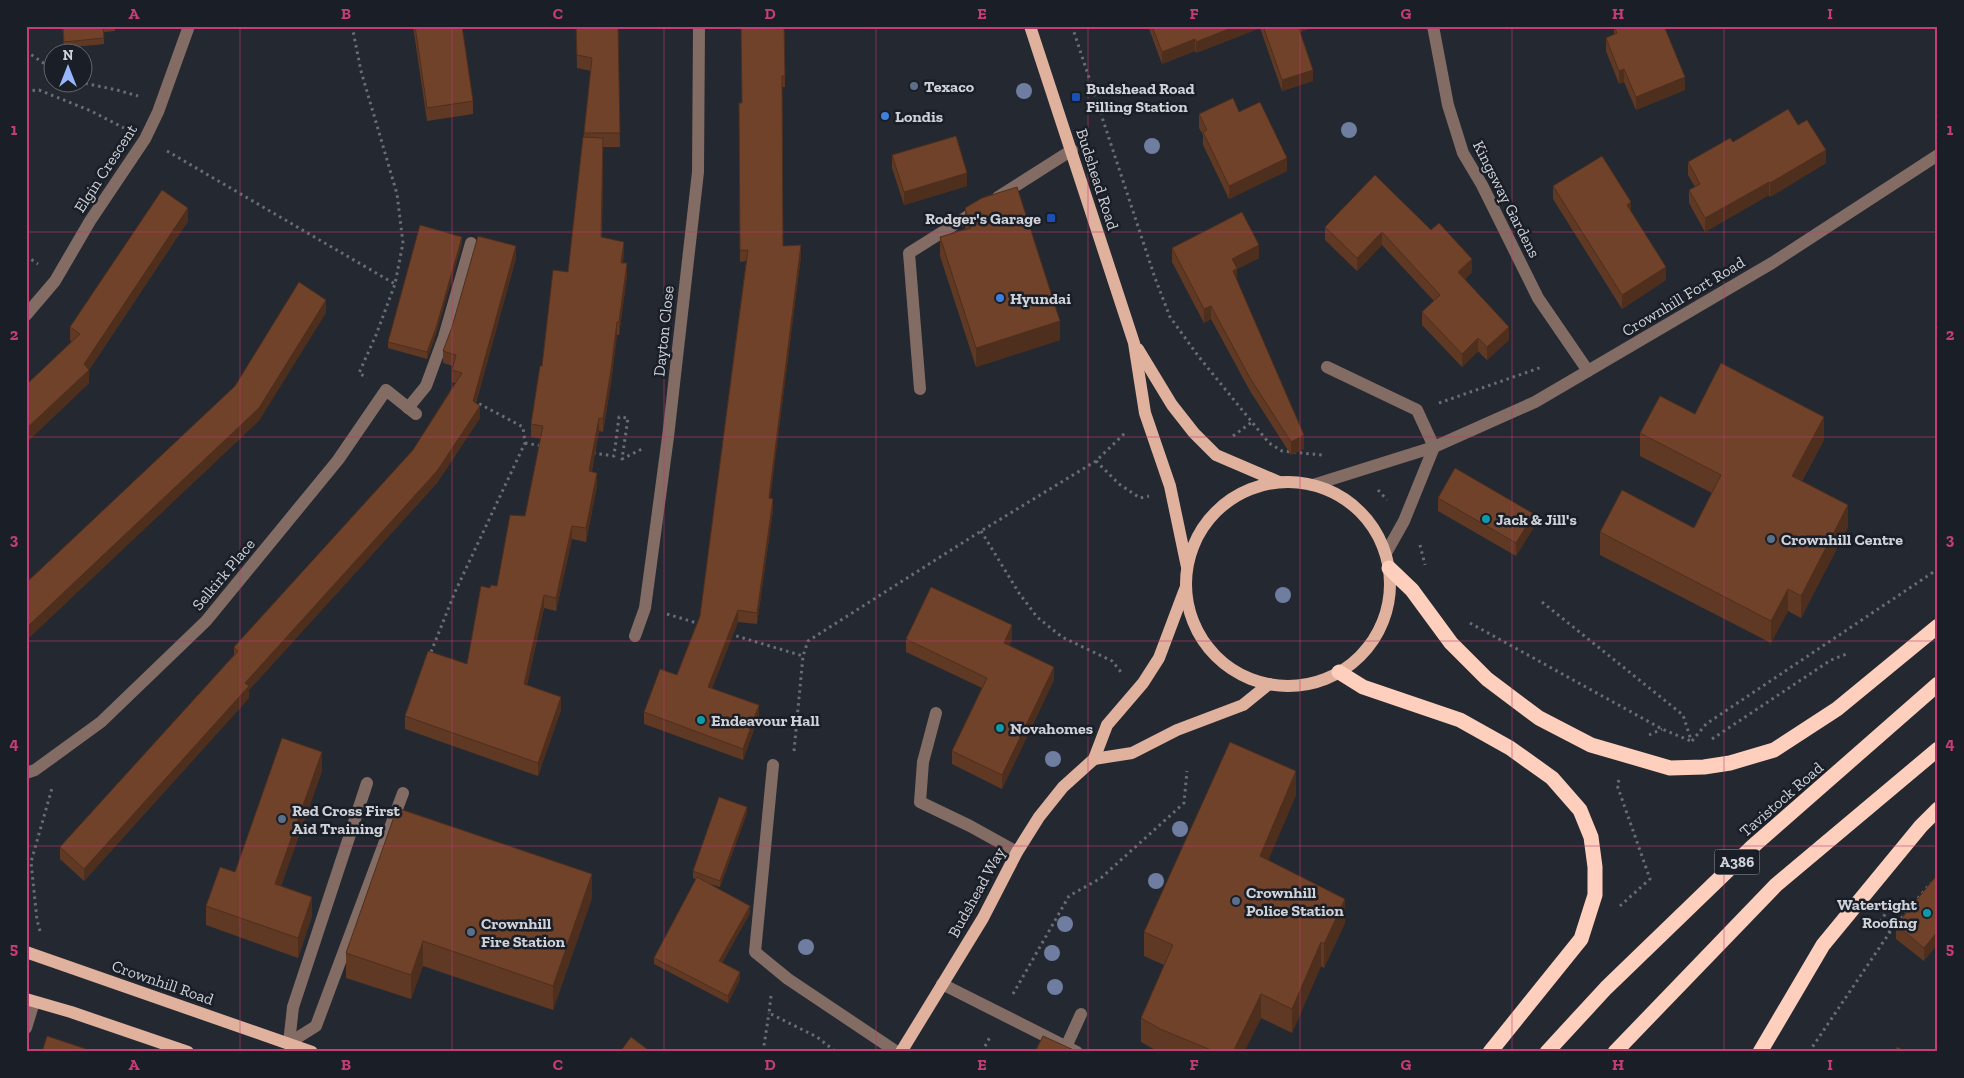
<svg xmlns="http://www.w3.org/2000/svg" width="1964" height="1078" viewBox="0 0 1964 1078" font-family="'Zilla Slab',serif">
	<rect width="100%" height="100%" fill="#242831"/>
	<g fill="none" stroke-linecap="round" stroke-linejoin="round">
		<!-- path -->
		<g stroke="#696d74" stroke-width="3" stroke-dasharray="2.5 4" stroke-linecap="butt">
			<path d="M 352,26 L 361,71 L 397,194 L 403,243 L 395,284 L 376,335 L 359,373 L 367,378"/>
			<path d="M 1072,26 L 1155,278 L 1170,317 L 1199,357 L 1269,443 L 1282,451 L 1322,455"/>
			<path d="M 26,51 L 52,69"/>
			<path d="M 79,82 L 117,90 L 138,96"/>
			<path d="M 26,91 L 39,90 L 91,111 L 124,128"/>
			<path d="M 167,151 L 395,284"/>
			<path d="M 26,256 L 38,264"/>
			<path d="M 1439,403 L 1542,367"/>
			<path d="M 1233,436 L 1252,422"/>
			<path d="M 525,443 L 542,446"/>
			<path d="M 593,453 L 614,456 L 619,417 L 628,418 L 622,459 L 642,449"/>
			<path d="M 1096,461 L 1119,484 L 1140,498 L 1149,496"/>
			<path d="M 1378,490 L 1387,500"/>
			<path d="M 981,531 L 1019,593 L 1037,617 L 1062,637 L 1112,661 L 1121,672"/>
			<path d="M 1420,545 L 1425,565"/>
			<path d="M 1542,602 L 1683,715 L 1691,740"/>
			<path d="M 667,614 L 700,624"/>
			<path d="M 1470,623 L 1662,729 L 1691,741"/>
			<path d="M 730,634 L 803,656"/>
			<path d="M 431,652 L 455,592 L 525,443 L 523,427 L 474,401"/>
			<path d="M 1649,735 L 1662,729"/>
			<path d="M 1712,739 L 1831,660 L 1849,653"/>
			<path d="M 1692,741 L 1706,724 L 1938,569"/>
			<path d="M 794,751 L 803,656 L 808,641 L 981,531 L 1096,461 L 1127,431"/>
			<path d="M 1619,780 L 1617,785 L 1650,879 L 1620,906"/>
			<path d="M 40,931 L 37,920 L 31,862 L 52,788"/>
			<path d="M 1890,932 L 1881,920 L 1891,906"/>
			<path d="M 1013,994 L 1069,896 L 1101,878 L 1184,803 L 1187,771"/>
			<path d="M 771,996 L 769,1013 L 817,1037 L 836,1052"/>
			<path d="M 763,1052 L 769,1013"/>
			<path d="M 982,1052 L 991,1035"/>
			<path d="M 1809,1052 L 1890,932 L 1931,883"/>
		</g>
		<!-- minor -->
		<g stroke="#836c63" stroke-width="12">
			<path d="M 1433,26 L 1448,105 L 1463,153 L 1482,185 L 1538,298 L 1588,371"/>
			<path d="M 998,197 L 1072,150"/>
			<path d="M 26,315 L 55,281 L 90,221 L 145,139 L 158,112 L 189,26"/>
			<path d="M 1327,367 L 1417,410 L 1434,447"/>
			<path d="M 920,389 L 909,253 L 979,209"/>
			<path d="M 408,408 L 426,386 L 444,337 L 471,243"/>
			<path d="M 1313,485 L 1434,447 L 1535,402 L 1772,263 L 1938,155"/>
			<path d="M 1386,553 L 1404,521 L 1434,447"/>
			<path d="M 635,636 L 645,608 L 668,437 L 698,172 L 699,26"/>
			<path d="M 936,713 L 923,762 L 920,802 L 970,826 L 1017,852"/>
			<path d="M 773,765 L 755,952 L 788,979 L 897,1052"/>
			<path d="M 26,773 L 35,770 L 101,722 L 206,621 L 338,460 L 386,390 L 416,414"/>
			<path d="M 942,984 L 1077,1052"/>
			<path d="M 26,1028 L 34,1002"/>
			<path d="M 289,1043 L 316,1026 L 403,793"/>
			<path d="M 289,1043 L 293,1007 L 367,783"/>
			<path d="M 1066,1047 L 1081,1014"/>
		</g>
		<!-- major -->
		<g stroke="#e0b19d" stroke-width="12">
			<path d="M 1030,26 L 1134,343 L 1145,413 L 1170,486 L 1187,567"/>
			<path d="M 1138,349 L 1172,405 L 1194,433 L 1216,455 L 1279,482"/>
			<circle cx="1288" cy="584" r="102"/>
			<path d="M 1094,759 L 1132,753 L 1177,730 L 1243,705 L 1269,684"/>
			<path d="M 26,952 L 312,1052"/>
			<path d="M 26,999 L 71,1012 L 188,1052"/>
			<path d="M 901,1052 L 983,918 L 1017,852 L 1039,817 L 1063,787 L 1094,759 L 1107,725 L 1143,683 L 1159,658 L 1185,589"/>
		</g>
		<!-- highway -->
		<g stroke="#fdcfbc" stroke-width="15">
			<path d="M 1389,568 L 1412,590 L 1451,643 L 1487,679 L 1539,718 L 1591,745 L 1670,768 L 1704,767 L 1730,763 L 1774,750 L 1837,709 L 1938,626"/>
			<path d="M 1339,672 L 1363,687 L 1460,720 L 1510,748 L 1552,778 L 1580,810 L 1591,837 L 1595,867 L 1595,895 L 1581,939 L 1490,1052"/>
			<path d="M 1547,1052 L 1606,988 L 1752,847 L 1938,684"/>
			<path d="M 1615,1052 L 1776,885 L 1938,749"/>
			<path d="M 1760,1052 L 1823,945 L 1921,826 L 1938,809"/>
		</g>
	</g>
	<!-- trees -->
	<g fill="#6e7da0">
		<circle cx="1024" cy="91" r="8"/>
		<circle cx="1349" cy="130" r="8"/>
		<circle cx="1152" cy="146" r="8"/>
		<circle cx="1283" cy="595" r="8"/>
		<circle cx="1053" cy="759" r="8"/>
		<circle cx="1180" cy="829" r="8"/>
		<circle cx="1156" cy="881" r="8"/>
		<circle cx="1065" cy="924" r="8"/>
		<circle cx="806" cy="947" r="8"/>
		<circle cx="1052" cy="953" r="8"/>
		<circle cx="1055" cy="987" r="8"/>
	</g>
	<!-- wall -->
	<g fill="#603924">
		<path d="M 62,26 L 115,26 L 115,31 L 104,32 L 104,44 L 64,48 Z"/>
		<path d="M 413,26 L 462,26 L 473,101 L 473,114 L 427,121 Z"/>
		<path d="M 576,26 L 618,26 L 620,147 L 603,147 L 602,237 L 624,255 L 622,263 L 627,276 L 619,335 L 617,335 L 611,383 L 603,432 L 599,431 L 592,471 L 597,486 L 586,542 L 572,539 L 556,611 L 544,608 L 527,685 L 561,710 L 538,776 L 405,729 L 405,716 L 467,664 L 490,588 L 497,586 L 525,516 L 541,439 L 531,437 L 531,424 L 542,366 L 568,272 L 591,71 L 577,68 Z"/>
		<path d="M 784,26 L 785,87 L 782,87 L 783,246 L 801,256 L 770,498 L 773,510 L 757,624 L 738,622 L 712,688 L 759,716 L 743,760 L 644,724 L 644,712 L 677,675 L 700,616 L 746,261 L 740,262 L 739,103 L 742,103 Z"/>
		<path d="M 1148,26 L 1311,26 L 1311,28 L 1300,32 L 1313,81 L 1282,91 L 1260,28 L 1196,53 L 1195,51 L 1162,64 Z"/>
		<path d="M 1614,26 L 1685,90 L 1636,110 L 1624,82 L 1619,84 L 1606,51 L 1606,38 L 1614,35 Z"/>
		<path d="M 1239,112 L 1287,171 L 1229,199 L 1203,145 L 1203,135 L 1199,128 L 1199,114 Z"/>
		<path d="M 1798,125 L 1826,163 L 1770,197 L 1769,195 L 1705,232 L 1689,203 L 1689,190 L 1695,187 L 1688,175 L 1688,162 L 1733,142 Z"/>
		<path d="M 892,155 L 967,186 L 904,205 L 892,168 Z"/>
		<path d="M 1375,175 L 1472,272 L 1465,279 L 1509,340 L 1487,360 L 1478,351 L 1462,367 L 1422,325 L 1422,312 L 1434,301 L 1382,245 L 1357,271 L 1325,240 L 1325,227 Z"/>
		<path d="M 1553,186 L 1666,280 L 1622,309 L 1553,199 Z"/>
		<path d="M 965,208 L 1060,340 L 976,367 L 940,256 L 940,237 L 965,229 Z"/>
		<path d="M 188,221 L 89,370 L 89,383 L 26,443 L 26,385 L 72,342 L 70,340 L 70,327 Z"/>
		<path d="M 462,243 L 436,334 L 427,359 L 388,348 L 388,342 Z"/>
		<path d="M 1172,248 L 1259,258 L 1237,269 L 1237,280 L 1304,449 L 1291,455 L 1250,391 L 1211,319 L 1204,323 L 1172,262 Z"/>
		<path d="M 516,258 L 476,403 L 480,418 L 437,483 L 249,690 L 249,698 L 84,881 L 60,859 L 60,847 L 234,655 L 234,647 L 413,450 L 455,383 L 452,382 L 452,370 L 453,366 L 443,363 L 443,351 Z"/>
		<path d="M 1695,414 L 1824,440 L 1802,481 L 1848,527 L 1801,618 L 1788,611 L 1771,643 L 1600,555 L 1600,532 L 1694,528 L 1712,493 L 1640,456 L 1640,433 Z"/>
		<path d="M 1438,498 L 1534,527 L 1516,556 L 1438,511 Z"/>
		<path d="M 906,639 L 1012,639 L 1009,646 L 1054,680 L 1002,789 L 952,764 L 952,751 L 982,688 L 906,652 Z"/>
		<path d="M 322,771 L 281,886 L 312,916 L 298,958 L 206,925 L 206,906 Z"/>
		<path d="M 1296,795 L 1268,860 L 1345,923 L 1324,968 L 1321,966 L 1292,1033 L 1261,1018 L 1244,1052 L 1159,1052 L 1141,1042 L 1141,1018 L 1164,965 L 1144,956 L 1144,932 Z"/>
		<path d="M 747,813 L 720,887 L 710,884 L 750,913 L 722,963 L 740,979 L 728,1003 L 654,964 L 654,958 L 696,879 L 693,878 L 693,871 Z"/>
		<path d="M 1938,874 L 1924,961 L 1896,939 L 1896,925 Z"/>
		<path d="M 592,898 L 553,1010 L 423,966 L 411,999 L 346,978 L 346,953 Z"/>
	</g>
	<!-- shaded-wall -->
	<g fill="#4e2e1d">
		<path d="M 1236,26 L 1260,26 L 1260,28 L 1196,53 L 1196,42 Z"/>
		<path d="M 1297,26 L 1311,26 L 1311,28 L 1297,33 Z"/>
		<path d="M 1195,39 L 1195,51 L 1162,64 L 1162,52 Z"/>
		<path d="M 1624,69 L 1624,82 L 1619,84 L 1619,71 Z"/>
		<path d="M 1313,70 L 1313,81 L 1282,91 L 1282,80 Z"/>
		<path d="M 1685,77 L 1685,90 L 1636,110 L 1636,97 Z"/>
		<path d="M 1826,150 L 1826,163 L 1770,197 L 1770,183 Z"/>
		<path d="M 1287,158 L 1287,171 L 1229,199 L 1229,186 Z"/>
		<path d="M 967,173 L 967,186 L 904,205 L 904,192 Z"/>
		<path d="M 1769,182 L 1769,195 L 1705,232 L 1705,218 Z"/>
		<path d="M 1631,202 L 1631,216 L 1627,205 Z"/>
		<path d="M 188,208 L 188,221 L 88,371 L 89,370 L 89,383 L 26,443 L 26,429 L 84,364 Z"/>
		<path d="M 1382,232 L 1382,245 L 1357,271 L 1357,258 Z"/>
		<path d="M 462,237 L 462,243 L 436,334 L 427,359 L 427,352 Z"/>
		<path d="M 624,242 L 624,255 L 621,276 L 621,263 Z"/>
		<path d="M 801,245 L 801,256 L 769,509 L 769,498 Z"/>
		<path d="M 1259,245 L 1259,258 L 1237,269 L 1237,282 L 1233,271 L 1232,259 Z"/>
		<path d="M 516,246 L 516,258 L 473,413 L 473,401 Z"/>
		<path d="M 1472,259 L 1472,272 L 1458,285 L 1458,272 Z"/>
		<path d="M 627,263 L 627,276 L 619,335 L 619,322 Z"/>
		<path d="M 1666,267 L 1666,280 L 1622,309 L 1622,295 Z"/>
		<path d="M 326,300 L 326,313 L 259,421 L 26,641 L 26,628 Z"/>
		<path d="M 1211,306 L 1211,319 L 1204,323 L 1204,309 Z"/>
		<path d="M 1060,321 L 1060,340 L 976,367 L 976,348 Z"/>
		<path d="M 617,322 L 617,335 L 611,383 L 603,432 L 603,419 Z"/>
		<path d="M 1509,327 L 1509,340 L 1487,360 L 1487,347 Z"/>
		<path d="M 1478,338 L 1478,351 L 1462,367 L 1462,354 Z"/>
		<path d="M 480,406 L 480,418 L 437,483 L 249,690 L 249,698 L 84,881 L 84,869 L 245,683 Z"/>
		<path d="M 1824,417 L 1824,440 L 1792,498 L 1792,476 Z"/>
		<path d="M 599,418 L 599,431 L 589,484 L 589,471 Z"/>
		<path d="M 1304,435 L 1304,449 L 1291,455 L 1291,442 Z"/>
		<path d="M 597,473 L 597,486 L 586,542 L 586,528 Z"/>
		<path d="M 773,499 L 773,510 L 757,624 L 757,613 Z"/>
		<path d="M 1848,505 L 1848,527 L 1801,618 L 1801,596 Z"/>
		<path d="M 1534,514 L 1534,527 L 1516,556 L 1516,543 Z"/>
		<path d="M 572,526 L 572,539 L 556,611 L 556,598 Z"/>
		<path d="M 1788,589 L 1788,611 L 1771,643 L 1771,621 Z"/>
		<path d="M 544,595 L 544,608 L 524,697 L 524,684 Z"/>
		<path d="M 738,610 L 738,622 L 708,698 L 708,687 Z"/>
		<path d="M 1012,625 L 1012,639 L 1004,656 L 1004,643 Z"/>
		<path d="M 1054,667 L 1054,680 L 1002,789 L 1002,775 Z"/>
		<path d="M 561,697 L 561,710 L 538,776 L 538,763 Z"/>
		<path d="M 759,705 L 759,716 L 743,760 L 743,749 Z"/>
		<path d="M 322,752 L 322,771 L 275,903 L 275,884 Z"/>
		<path d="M 1296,771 L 1296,795 L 1260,880 L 1260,856 Z"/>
		<path d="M 747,807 L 747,813 L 720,887 L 720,881 Z"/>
		<path d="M 592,874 L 592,898 L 553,1010 L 553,986 Z"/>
		<path d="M 312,897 L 312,916 L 298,958 L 298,938 Z"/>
		<path d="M 1345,899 L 1345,923 L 1324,968 L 1324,944 Z"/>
		<path d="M 750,906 L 750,913 L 719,968 L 719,961 Z"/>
		<path d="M 1938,931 L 1938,944 L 1924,961 L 1924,948 Z"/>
		<path d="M 423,941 L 423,966 L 411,999 L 411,975 Z"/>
		<path d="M 1321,942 L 1321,966 L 1292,1033 L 1292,1009 Z"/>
		<path d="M 740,972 L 740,979 L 728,1003 L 728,996 Z"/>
		<path d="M 1261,994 L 1261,1018 L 1244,1052 L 1233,1052 Z"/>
	</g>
	<!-- building -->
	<g fill="#70422a" stroke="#4e2e1d">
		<path d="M 63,26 L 103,26 L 104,38 L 64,42 Z"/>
		<path d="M 415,26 L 462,26 L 473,101 L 427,108 Z"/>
		<path d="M 576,26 L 618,26 L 620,133 L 584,133 L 592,58 L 577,55 Z"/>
		<path d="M 741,26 L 784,26 L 785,76 L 782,76 L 783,246 L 801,245 L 769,498 L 773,499 L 757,613 L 738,610 L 708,687 L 759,705 L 743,749 L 644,712 L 660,669 L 677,675 L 700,616 L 741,303 L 748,250 L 740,250 L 739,103 L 742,103 Z"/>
		<path d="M 1152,26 L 1236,26 L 1196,42 L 1195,39 L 1162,52 Z"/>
		<path d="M 1263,26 L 1298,26 L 1313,70 L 1282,80 Z"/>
		<path d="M 1614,26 L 1664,26 L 1685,77 L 1636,97 L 1624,69 L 1619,71 L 1606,38 L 1617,33 Z"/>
		<path d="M 1233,98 L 1239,112 L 1260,102 L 1287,158 L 1229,186 L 1203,132 L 1207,130 L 1199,114 Z"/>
		<path d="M 1788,109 L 1798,125 L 1807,120 L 1826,150 L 1770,183 L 1769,182 L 1705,218 L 1689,190 L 1700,184 L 1688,162 L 1730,138 L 1733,142 Z"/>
		<path d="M 956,136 L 967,173 L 904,192 L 892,155 Z"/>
		<path d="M 583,137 L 603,138 L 601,237 L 624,242 L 621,263 L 627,263 L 619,322 L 617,322 L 611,370 L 603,419 L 599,418 L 589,471 L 597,473 L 586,528 L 572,526 L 556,598 L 544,595 L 524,684 L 561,697 L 538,763 L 405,716 L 428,651 L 467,664 L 481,586 L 490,588 L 491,585 L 497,586 L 510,515 L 525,516 L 543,426 L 531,424 L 540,366 L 542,366 L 553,270 L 568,272 Z"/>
		<path d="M 1602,156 L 1631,202 L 1627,205 L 1666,267 L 1622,295 L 1553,186 Z"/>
		<path d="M 1375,175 L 1431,230 L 1439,223 L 1472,259 L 1458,272 L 1509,327 L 1487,347 L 1478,338 L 1462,354 L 1422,312 L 1440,295 L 1382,232 L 1357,258 L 1325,227 Z"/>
		<path d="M 1017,187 L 1060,321 L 976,348 L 940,237 L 971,228 L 965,208 L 982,198 Z"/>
		<path d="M 162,190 L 188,208 L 84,364 L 89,370 L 26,429 L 26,385 L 80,334 L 70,327 Z"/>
		<path d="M 1242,212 L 1259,245 L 1232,259 L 1237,268 L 1233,271 L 1304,435 L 1291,442 L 1250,378 L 1211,306 L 1204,309 L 1172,248 Z"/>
		<path d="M 420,225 L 462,237 L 436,328 L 427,352 L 388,342 Z"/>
		<path d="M 478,236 L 516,246 L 473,401 L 480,406 L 437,471 L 245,683 L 249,686 L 84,869 L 60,847 L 238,651 L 234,647 L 413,450 L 462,373 L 452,370 L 456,355 L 443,351 L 452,327 Z"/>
		<path d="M 299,282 L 326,300 L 259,408 L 26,628 L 26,583 L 235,386 Z"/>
		<path d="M 1721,363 L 1824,417 L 1792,476 L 1848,505 L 1801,596 L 1788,589 L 1771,621 L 1600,532 L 1622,490 L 1694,528 L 1721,475 L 1640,433 L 1660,396 L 1695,414 Z"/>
		<path d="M 1455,468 L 1534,514 L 1516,543 L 1438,498 Z"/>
		<path d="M 931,587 L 1012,625 L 1004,643 L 1054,667 L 1002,775 L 952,751 L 987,678 L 906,639 Z"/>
		<path d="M 282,738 L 322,752 L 275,884 L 312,897 L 298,938 L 206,906 L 220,867 L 235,872 Z"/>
		<path d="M 1230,742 L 1296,771 L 1260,856 L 1345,899 L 1324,944 L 1321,942 L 1292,1009 L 1261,994 L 1233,1052 L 1216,1052 L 1160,1029 L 1141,1018 L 1173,945 L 1144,932 Z"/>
		<path d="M 719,797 L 747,807 L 720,881 L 693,871 Z"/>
		<path d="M 397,808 L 592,874 L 553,986 L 423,941 L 411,975 L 346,953 Z"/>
		<path d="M 1938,874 L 1938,931 L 1924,948 L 1896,925 Z"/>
		<path d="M 697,877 L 750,906 L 719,961 L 740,972 L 728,996 L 654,958 Z"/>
		<path d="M 47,1036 L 89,1050 L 88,1052 L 42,1052 Z"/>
		<path d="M 1043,1036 L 1078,1052 L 1035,1052 Z"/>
		<path d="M 631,1037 L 651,1052 L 620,1052 Z"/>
		<path d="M 1897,1047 L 1907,1052 L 1895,1052 Z"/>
	</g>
	<!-- grid -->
	<path fill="none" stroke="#c53d74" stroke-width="1" stroke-opacity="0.55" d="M 240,26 L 240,1052M 452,26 L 452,1052M 664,26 L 664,1052M 876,26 L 876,1052M 1088,26 L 1088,1052M 1300,26 L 1300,1052M 1512,26 L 1512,1052M 1724,26 L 1724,1052M 26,232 L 1938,232M 26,437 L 1938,437M 26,641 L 1938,641M 26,846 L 1938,846"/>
	<!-- markers -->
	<g fill="#5c6f8a" stroke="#1a1e27" stroke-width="2">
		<circle cx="914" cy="86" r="5"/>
		<circle cx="1771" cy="539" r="5"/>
		<circle cx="282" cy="819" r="5"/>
		<circle cx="1236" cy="901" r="5"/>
		<circle cx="471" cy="932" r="5"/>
	</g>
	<g fill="#1a4fb4" stroke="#1a1e27" stroke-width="2">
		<rect x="1071" y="92" width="10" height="10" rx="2.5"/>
		<rect x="1046" y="213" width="10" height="10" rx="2.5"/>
	</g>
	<g fill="#3f7fe0" stroke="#1a1e27" stroke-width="2">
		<circle cx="885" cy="116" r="5"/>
		<circle cx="1000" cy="298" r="5"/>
	</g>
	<g fill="#0f9aa8" stroke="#1a1e27" stroke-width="2">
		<circle cx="1486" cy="519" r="5"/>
		<circle cx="701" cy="720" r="5"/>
		<circle cx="1000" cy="728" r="5"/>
		<circle cx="1927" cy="913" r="5"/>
	</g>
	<g text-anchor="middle" stroke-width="5" stroke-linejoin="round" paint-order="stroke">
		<!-- shield labels -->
		<rect fill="#1a1e27" stroke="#999ca3" stroke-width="1" x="1714.5" y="849.5" width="45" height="25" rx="4"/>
		<g font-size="15" font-weight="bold" fill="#cfd2d8">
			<text x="1737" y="867">A386</text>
		</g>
		<!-- poi labels -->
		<g font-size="16" font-weight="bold" fill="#cfd2d8" stroke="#1a1e27" text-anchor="start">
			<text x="924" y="92">Texaco</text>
			<text x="1086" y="94">Budshead Road<tspan x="1086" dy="18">Filling Station</tspan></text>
			<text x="895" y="122">Londis</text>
			<text x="1041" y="224" text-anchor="end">Rodger's Garage</text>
			<text x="1010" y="304">Hyundai</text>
			<text x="1496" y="525">Jack &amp; Jill's</text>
			<text x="1781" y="545">Crownhill Centre</text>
			<text x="711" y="726">Endeavour Hall</text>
			<text x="1010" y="734">Novahomes</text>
			<text x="292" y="816">Red Cross First<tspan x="292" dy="18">Aid Training</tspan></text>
			<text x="1246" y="898">Crownhill<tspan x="1246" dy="18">Police Station</tspan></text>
			<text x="1917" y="910" text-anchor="end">Watertight<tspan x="1917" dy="18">Roofing</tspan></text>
			<text x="481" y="929">Crownhill<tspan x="481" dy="18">Fire Station</tspan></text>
		</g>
		<!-- street labels -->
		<g font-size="16" fill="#cfd2d8" stroke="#1a1e27">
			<text transform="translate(105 168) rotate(-57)" y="6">Elgin Crescent</text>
			<text transform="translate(1098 179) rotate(72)" y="6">Budshead Road</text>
			<text transform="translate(1507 199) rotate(63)" y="6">Kingsway Gardens</text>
			<text transform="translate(1683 296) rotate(-31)" y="6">Crownhill Fort Road</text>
			<text transform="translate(663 331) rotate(-84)" y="6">Dayton Close</text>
			<text transform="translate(223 574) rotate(-50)" y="6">Selkirk Place</text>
			<text transform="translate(1781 799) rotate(-41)" y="6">Tavistock Road</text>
			<text transform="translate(976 892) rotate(-61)" y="6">Budshead Way</text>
			<text transform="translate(163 982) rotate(19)" y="6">Crownhill Road</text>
		</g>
	</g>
	<!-- border -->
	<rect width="1964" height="1078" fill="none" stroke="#1a1e27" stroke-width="55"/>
	<!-- north arrow -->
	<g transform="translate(68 68)"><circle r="24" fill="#1a1e27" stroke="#62666e"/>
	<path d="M0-4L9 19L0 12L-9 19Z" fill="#98b6fd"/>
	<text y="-8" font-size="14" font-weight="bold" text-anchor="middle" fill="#cfd2d8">N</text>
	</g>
	<rect x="28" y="28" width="1908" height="1022" fill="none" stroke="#c53d74" stroke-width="2"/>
	<g font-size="16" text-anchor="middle" font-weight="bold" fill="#c53d74">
		<text x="134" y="19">A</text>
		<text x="346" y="19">B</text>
		<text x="558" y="19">C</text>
		<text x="770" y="19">D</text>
		<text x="982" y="19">E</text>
		<text x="1194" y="19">F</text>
		<text x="1406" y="19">G</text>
		<text x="1618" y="19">H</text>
		<text x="1830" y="19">I</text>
		<text x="14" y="135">1</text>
		<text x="1950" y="135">1</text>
		<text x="14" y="340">2</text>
		<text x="1950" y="340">2</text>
		<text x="14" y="545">3</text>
		<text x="1950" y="545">3</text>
		<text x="14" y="749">4</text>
		<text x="1950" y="749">4</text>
		<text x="14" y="954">5</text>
		<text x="1950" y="954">5</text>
		<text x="134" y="1070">A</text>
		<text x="346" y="1070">B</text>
		<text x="558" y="1070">C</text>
		<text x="770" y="1070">D</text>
		<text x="982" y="1070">E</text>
		<text x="1194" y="1070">F</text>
		<text x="1406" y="1070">G</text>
		<text x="1618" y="1070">H</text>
		<text x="1830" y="1070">I</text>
	</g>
</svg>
